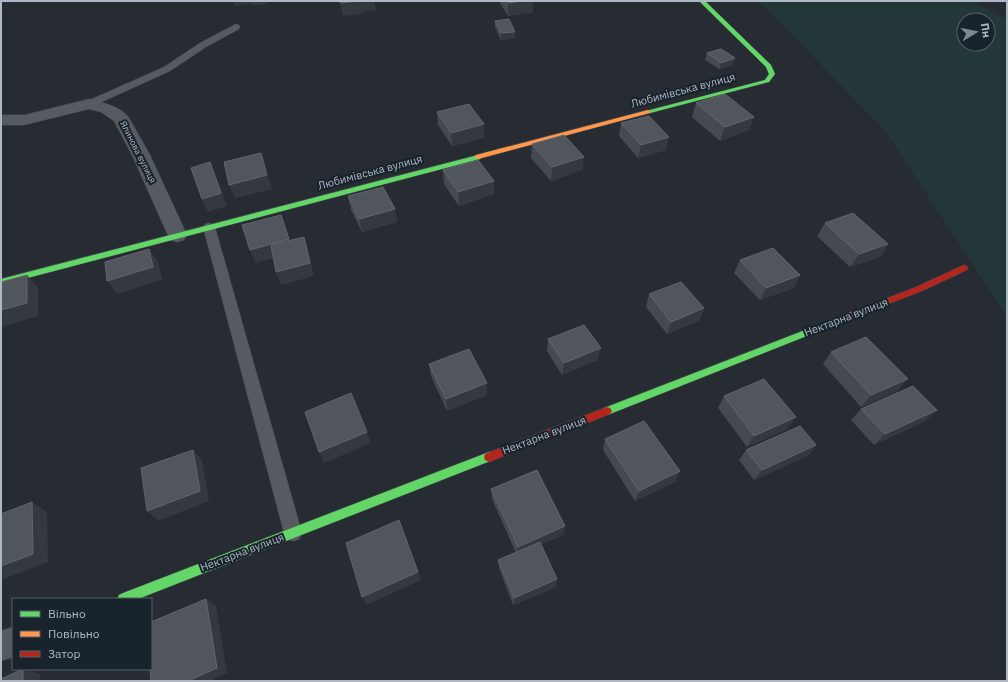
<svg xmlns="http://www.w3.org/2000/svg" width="1008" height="682" viewBox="0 0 1008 682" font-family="'IBM Plex Sans',sans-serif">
	<rect width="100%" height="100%" fill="#262c32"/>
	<!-- green -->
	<path fill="#233638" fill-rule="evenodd" d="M 759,1 L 972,1 L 1007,19 L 1007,317 L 886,132 ZM 964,20 L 988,20 L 988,44 L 964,44 Z"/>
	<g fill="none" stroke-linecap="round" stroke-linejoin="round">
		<!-- lane casing -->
		<g stroke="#44484d" stroke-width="1">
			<g id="lane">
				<path d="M 236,24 L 239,25 L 240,27 L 239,29 L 206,47 L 170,71 L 93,106 L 89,107 L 84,104 L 85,102 L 164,67 L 200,43 Z"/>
				<path d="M 209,223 L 213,224 L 215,227 L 302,533 L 299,539 L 293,541 L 287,539 L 284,533 L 203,227 L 205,224 Z"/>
			</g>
		</g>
		<!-- street casing -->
		<g stroke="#44484d" stroke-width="1">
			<g id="street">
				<path d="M 89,99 C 103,103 121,106 129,118 L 150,155 L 187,235 L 184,240 L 177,242 L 170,240 L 132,155 L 114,121 L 101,112 L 89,109 L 24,125 L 1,125 L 1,115 L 24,115 Z"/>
				<path d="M 13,627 L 13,657 L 1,661 L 1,631 Z"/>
			</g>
		</g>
		<!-- fast casing -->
		<g stroke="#44484d" stroke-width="1">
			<g id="fast">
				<path d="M 699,1 L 705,1 L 771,65 L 775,74 L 769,82 L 650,113 L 646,113 L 646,111 L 765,80 L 769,74 L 766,67 Z"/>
				<path d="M 478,155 L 482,157 L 480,159 L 1,285 L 1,279 Z"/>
				<path d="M 854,311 L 857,312 L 858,314 L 857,316 L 610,414 L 607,415 L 604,414 L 602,411 L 604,408 Z"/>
				<path d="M 489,452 L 493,454 L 494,457 L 493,460 L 138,599 L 117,599 L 119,595 L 123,593 Z"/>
			</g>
		</g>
		<!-- slow casing -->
		<g stroke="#44484d" stroke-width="1">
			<path id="slow" d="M 648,110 L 650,111 L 650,113 L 478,159 L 474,157 L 476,155 Z"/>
		</g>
		<!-- jam casing -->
		<g stroke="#44484d" stroke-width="1">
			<g id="jam">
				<path d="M 964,265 L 967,266 L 968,268 L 967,270 L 922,291 L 854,317 L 850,314 L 851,312 L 916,287 Z"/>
				<path d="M 607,407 L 610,408 L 612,411 L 610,414 L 489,462 L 485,460 L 484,457 L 485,454 Z"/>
			</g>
		</g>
		<!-- lane -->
		<use href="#lane" fill="#565a61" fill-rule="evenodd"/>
		<!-- street -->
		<use href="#street" fill="#565a61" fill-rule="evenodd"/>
		<!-- fast -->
		<use href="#fast" fill="#63d668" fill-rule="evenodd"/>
		<!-- slow -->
		<use href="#slow" fill="#ff974d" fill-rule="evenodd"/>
		<!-- jam -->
		<use href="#jam" fill="#b3261e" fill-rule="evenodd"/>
	</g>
	<!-- wall -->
	<g fill="#454a50">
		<path d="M 500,1 L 533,1 L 533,12 L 508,16 L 500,3 Z"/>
		<path d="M 495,21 L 515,38 L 501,40 L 495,27 Z"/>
		<path d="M 707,53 L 735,58 L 733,65 L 719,69 L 705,60 Z"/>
		<path d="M 696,103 L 754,117 L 749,130 L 720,141 L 692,117 Z"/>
		<path d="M 437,112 L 484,138 L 452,146 L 438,125 Z"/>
		<path d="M 621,123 L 666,150 L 638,158 L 619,136 Z"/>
		<path d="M 532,144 L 584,157 L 582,170 L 551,181 L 531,158 Z"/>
		<path d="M 443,170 L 494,181 L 494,194 L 459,206 L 444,184 Z"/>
		<path d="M 348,196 L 395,209 L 397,222 L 362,232 L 351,210 Z"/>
		<path d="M 825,223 L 888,244 L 880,257 L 850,267 L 817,236 Z"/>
		<path d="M 740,260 L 800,275 L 793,288 L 760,300 L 734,273 Z"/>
		<path d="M 649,294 L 704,308 L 699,321 L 667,334 L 646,307 Z"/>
		<path d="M 548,339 L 598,360 L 562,375 L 547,351 Z"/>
		<path d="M 831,352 L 897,391 L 861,407 L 823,364 Z"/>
		<path d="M 429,364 L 487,395 L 447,411 L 431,376 Z"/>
		<path d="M 724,396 L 787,429 L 747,447 L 718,408 Z"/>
		<path d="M 861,409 L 937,410 L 925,421 L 874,445 L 851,420 Z"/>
		<path d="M 605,439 L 680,471 L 675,482 L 635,501 L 603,450 Z"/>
		<path d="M 816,445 L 807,456 L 754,480 L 739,460 L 746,450 Z"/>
		<path d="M 491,489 L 565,526 L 563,535 L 541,544 L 557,579 L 556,587 L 513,605 L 499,568 L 498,560 L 516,553 L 492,499 Z"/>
	</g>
	<!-- shaded-wall -->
	<g fill="#34393f">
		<path d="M 234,1 L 266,1 L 267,4 L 253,6 L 252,3 L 235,6 Z"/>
		<path d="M 360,1 L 374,1 L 376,10 L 362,12 L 363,14 L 343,16 L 340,3 Z"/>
		<path d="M 522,1 L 533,1 L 533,12 L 508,16 L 508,3 Z"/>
		<path d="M 515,32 L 515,38 L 501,40 L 501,33 Z"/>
		<path d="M 735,58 L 733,65 L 719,69 L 721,63 Z"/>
		<path d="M 754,117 L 749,130 L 720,141 L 725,127 Z"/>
		<path d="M 484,124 L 484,138 L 452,146 L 451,133 Z"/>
		<path d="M 669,137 L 666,150 L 638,158 L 641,145 Z"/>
		<path d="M 261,153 L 265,167 L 272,189 L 235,198 L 229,185 Z"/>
		<path d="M 584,157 L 582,170 L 551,181 L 552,167 Z"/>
		<path d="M 210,162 L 216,176 L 227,206 L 208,212 L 202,199 Z"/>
		<path d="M 494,181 L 494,194 L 459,206 L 458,192 Z"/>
		<path d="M 395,209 L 397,222 L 362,232 L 359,219 Z"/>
		<path d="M 281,215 L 294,252 L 256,263 L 250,250 Z"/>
		<path d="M 304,237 L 308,250 L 314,276 L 281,285 L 276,272 Z"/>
		<path d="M 888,244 L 880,257 L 850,267 L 859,254 Z"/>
		<path d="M 149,249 L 158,262 L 162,280 L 117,294 L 107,281 Z"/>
		<path d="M 27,275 L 38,288 L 38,316 L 1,327 L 1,310 Z"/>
		<path d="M 800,275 L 793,288 L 760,300 L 766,288 Z"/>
		<path d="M 704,308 L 699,321 L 667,334 L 671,322 Z"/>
		<path d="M 601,348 L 598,360 L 562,375 L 564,363 Z"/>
		<path d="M 908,379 L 897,391 L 861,407 L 871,395 Z"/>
		<path d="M 487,383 L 487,395 L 447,411 L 446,399 Z"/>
		<path d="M 937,410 L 925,421 L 874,445 L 885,434 Z"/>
		<path d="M 796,417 L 787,429 L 747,447 L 754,436 Z"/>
		<path d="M 367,432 L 371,443 L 324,463 L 319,452 Z"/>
		<path d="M 816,445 L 807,456 L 754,480 L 762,470 Z"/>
		<path d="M 193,450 L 202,460 L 209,501 L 158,521 L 147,511 Z"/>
		<path d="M 680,471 L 675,482 L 635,501 L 639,491 Z"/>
		<path d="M 32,502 L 47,512 L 48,562 L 1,580 L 1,566 Z"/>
		<path d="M 565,526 L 563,535 L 517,555 L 518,547 Z"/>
		<path d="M 418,572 L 421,580 L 367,605 L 362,597 Z"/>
		<path d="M 557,579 L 556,587 L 513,605 L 514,598 Z"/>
		<path d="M 206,599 L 216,606 L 227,673 L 210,681 L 188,681 Z"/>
		<path d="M 23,669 L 40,674 L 41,681 L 23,681 Z"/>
	</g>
	<!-- building -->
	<g fill="#50565c" stroke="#5f666d">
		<path d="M 340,1 L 360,1 L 340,3 Z"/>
		<path d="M 507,1 L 522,1 L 508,3 Z"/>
		<path d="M 509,19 L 515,32 L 501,33 L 495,21 Z"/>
		<path d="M 721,49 L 735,58 L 721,63 L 707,53 Z"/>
		<path d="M 725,94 L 754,117 L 725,127 L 696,103 Z"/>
		<path d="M 469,104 L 484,124 L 451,133 L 437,112 Z"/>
		<path d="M 649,116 L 669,137 L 641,145 L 621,123 Z"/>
		<path d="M 564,135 L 584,157 L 552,167 L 532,144 Z"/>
		<path d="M 261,153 L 267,175 L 229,185 L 224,162 Z"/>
		<path d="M 478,160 L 494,181 L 458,192 L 443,170 Z"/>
		<path d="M 210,162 L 221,193 L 202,199 L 191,168 Z"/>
		<path d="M 383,187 L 395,209 L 359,219 L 348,196 Z"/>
		<path d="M 853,213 L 888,244 L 859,254 L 825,223 Z"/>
		<path d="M 281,215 L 289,239 L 250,250 L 242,225 Z"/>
		<path d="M 304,237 L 310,263 L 276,272 L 271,245 Z"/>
		<path d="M 773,248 L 800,275 L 766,288 L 740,260 Z"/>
		<path d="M 149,249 L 153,267 L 107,281 L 105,262 Z"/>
		<path d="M 27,275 L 27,303 L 1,310 L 1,282 Z"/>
		<path d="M 681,282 L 704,308 L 671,322 L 649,294 Z"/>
		<path d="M 584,325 L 601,348 L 564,363 L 548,339 Z"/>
		<path d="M 866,337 L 908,379 L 871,395 L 831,352 Z"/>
		<path d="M 469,349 L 487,383 L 446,399 L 429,364 Z"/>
		<path d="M 764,379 L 796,417 L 754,436 L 724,396 Z"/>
		<path d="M 913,386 L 937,410 L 885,434 L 861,409 Z"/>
		<path d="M 351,393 L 367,432 L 319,452 L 305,412 Z"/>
		<path d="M 644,421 L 680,471 L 639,491 L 605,439 Z"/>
		<path d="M 800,426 L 816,445 L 762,470 L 746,450 Z"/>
		<path d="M 193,450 L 200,491 L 147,511 L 141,468 Z"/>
		<path d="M 537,470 L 565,526 L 518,547 L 491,489 Z"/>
		<path d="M 32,502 L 33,554 L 1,566 L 1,514 Z"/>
		<path d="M 399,520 L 418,572 L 362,597 L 346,543 Z"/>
		<path d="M 540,542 L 557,579 L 514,598 L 498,560 Z"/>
		<path d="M 206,599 L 217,668 L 188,681 L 151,681 L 150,669 L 151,669 L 151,622 Z"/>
		<path d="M 23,669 L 23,681 L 1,681 L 1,679 Z"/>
	</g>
	<g text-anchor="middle" stroke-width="4" stroke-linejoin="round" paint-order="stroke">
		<!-- far-street labels -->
		<g font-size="9" fill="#aeb9c5" stroke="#19232c">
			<text transform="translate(138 152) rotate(63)" y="3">Ялинова вулиця</text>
		</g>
		<!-- street labels -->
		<g font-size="11" fill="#aeb9c5" stroke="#19232c">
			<text transform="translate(683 90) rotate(-15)" y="4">Любимівська вулиця</text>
			<text transform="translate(370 172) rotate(-15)" y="4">Любимівська вулиця</text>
			<text transform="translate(846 317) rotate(-21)" y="4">Нектарна вулиця</text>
			<text transform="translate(544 435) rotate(-21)" y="4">Нектарна вулиця</text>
			<text transform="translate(242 552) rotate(-21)" y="4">Нектарна вулиця</text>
		</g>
	</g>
	<!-- border -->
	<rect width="1008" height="682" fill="none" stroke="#aeb9c5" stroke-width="4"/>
	<!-- legend -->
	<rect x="12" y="598" width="140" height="72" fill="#19232c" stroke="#555f69"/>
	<rect x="20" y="611" width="20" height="6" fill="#63d668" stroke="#555f69"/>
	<text x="48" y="618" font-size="12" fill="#aeb9c5">Вільно</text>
	<rect x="20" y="631" width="20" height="6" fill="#ff974d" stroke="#555f69"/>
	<text x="48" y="638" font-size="12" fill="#aeb9c5">Повільно</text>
	<rect x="20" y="651" width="20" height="6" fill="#b3261e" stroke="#555f69"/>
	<text x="48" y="658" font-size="12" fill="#aeb9c5">Затор</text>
	<!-- north arrow -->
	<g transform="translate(976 32) rotate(80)"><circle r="19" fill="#19232c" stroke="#555f69"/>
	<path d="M0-3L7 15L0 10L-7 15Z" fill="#7e8892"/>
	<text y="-6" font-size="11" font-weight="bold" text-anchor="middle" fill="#aeb9c5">Пн</text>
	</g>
</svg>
